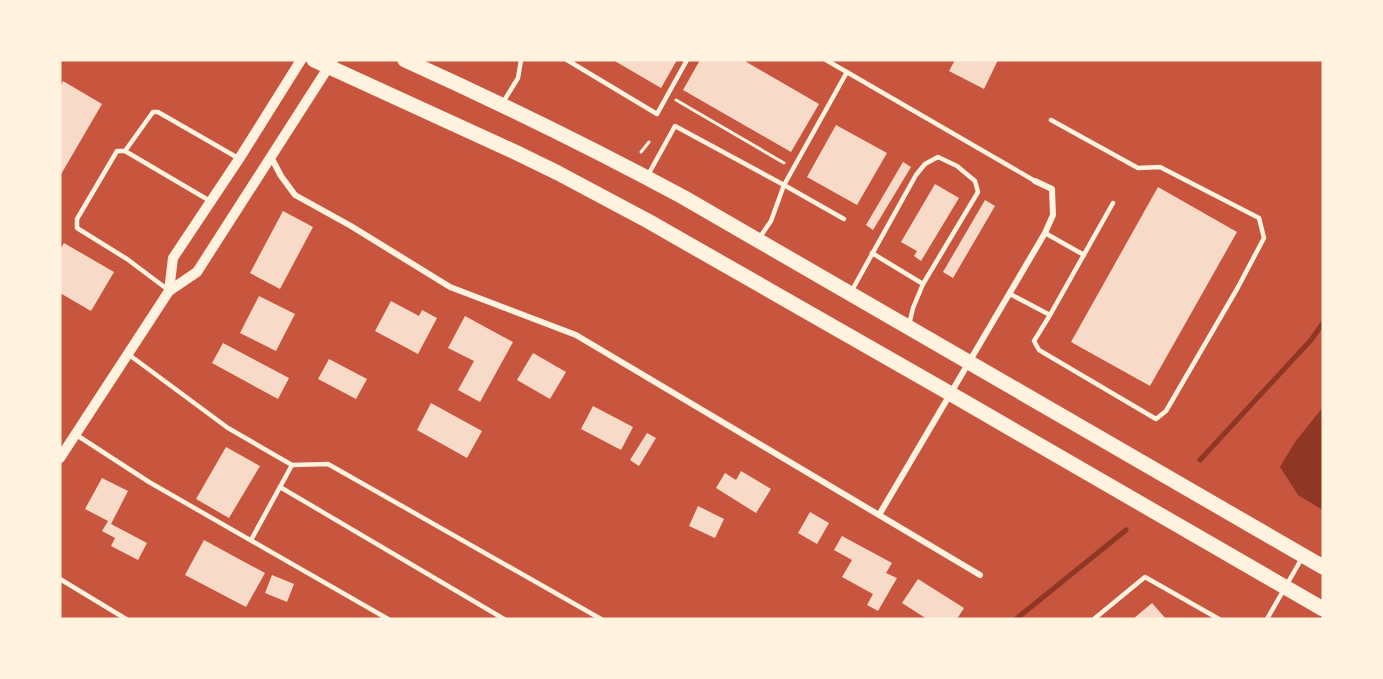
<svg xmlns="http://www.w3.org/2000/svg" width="1383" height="679" viewBox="0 0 1383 679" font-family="'Roboto Condensed',sans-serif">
	<rect width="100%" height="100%" fill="#c8553d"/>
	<!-- water -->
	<path fill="#8f3625" d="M 1323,407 L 1323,510 L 1298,495 L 1280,467 L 1295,442 Z"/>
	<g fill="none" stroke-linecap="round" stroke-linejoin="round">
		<!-- stream -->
		<g stroke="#8f3625" stroke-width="5">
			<path d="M 1200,460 L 1311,340 L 1323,323"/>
			<path d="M 1016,619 L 1126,530"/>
		</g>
	</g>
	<!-- building -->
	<g fill="#f7dbc8">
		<path d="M 613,60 L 677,60 L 661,88 Z"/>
		<path d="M 700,60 L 743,60 L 819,104 L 791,152 L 683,90 Z"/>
		<path d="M 955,60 L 998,60 L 984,89 L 949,71 Z"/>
		<path d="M 63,81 L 102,104 L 60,176 L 60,87 Z"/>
		<path d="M 836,125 L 887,153 L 857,205 L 807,177 Z"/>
		<path d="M 903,162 L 911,167 L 873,230 L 866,225 Z"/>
		<path d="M 935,184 L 959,198 L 921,261 L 914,256 L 917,251 L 901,242 Z"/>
		<path d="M 1158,187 L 1237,232 L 1150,386 L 1071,342 Z"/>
		<path d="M 985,200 L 995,206 L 953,278 L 943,272 Z"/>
		<path d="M 283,211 L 313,227 L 280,289 L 250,273 Z"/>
		<path d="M 64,243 L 114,272 L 91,311 L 60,293 L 60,250 Z"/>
		<path d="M 259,296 L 295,314 L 276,351 L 240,333 Z"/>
		<path d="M 391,301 L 419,316 L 422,310 L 437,318 L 418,354 L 375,331 Z"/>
		<path d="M 465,316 L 513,342 L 480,402 L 458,390 L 474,361 L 448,348 Z"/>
		<path d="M 223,343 L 289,378 L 278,399 L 212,363 Z"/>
		<path d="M 533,353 L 566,372 L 550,399 L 517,380 Z"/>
		<path d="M 329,359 L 367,379 L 356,399 L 318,379 Z"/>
		<path d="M 431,403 L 482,431 L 467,458 L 417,430 Z"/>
		<path d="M 593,406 L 633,427 L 621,450 L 581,429 Z"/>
		<path d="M 647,433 L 656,438 L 639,466 L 630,460 Z"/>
		<path d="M 226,447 L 260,466 L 229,518 L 196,499 Z"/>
		<path d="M 741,471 L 771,489 L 756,513 L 716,488 L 725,473 L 736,480 Z"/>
		<path d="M 102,478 L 128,491 L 111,524 L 147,543 L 138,560 L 111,546 L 115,538 L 102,531 L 108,521 L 85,509 Z"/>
		<path d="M 698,506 L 724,519 L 715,538 L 689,526 Z"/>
		<path d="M 810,512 L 829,523 L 817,544 L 798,533 Z"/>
		<path d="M 842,536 L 892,563 L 886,573 L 897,578 L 878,611 L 867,605 L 873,594 L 842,577 L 852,560 L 834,550 Z"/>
		<path d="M 204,540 L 265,573 L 246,607 L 185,575 Z"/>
		<path d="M 272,575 L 294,584 L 287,602 L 265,593 Z"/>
		<path d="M 918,579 L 964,608 L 957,619 L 927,619 L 902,603 Z"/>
		<path d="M 1152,603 L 1166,619 L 1133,619 Z"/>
	</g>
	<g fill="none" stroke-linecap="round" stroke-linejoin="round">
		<!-- path -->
		<g stroke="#fff3e0" stroke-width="3">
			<path d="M 676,100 L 784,163"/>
			<path d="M 641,152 L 649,142"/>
		</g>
		<!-- service -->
		<g stroke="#fff3e0" stroke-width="4.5">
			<path d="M 567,60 L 657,114 L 687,60"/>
			<path d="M 826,60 L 1035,181"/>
			<path d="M 502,104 L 518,78 L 521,60"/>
			<path d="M 125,151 L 153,112 L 158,112 L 238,158"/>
			<path d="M 648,175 L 675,126 L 784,185 L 771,221 L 760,237"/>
			<path d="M 844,219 L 784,185 L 847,72"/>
			<path d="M 1045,233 L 1084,255"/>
			<path d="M 872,253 L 923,284"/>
			<path d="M 167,289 L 127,259 L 77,228 L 77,219 L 117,151 L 125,151 L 210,201"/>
			<path d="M 851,292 L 916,175 L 925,164 L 938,157 L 957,166 L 975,181 L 978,192 L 923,284 L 913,308 L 909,325"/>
			<path d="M 1010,294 L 1050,315 L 1113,203"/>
			<path d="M 1050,315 L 1034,341 L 1039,350 L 1156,419 L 1166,411 L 1237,289 L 1264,238 L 1259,218 L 1160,167 L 1138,168 L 1051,120"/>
			<path d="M 128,354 L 228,428 L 292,465 L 328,464 L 601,619"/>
			<path d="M 75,434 L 149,482 L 388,619"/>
			<path d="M 280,487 L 504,619"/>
			<path d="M 251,540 L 292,465"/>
			<path d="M 60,579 L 126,619"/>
			<path d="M 1094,619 L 1145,577 L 1219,619"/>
			<path d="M 1267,619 L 1302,558"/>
		</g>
		<!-- minor -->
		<g stroke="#fff3e0" stroke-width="6">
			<path d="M 271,157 L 281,176 L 295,195 L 351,226 L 450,287 L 576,335 L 980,575"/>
			<path d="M 879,515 L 1045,233 L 1053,215 L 1052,189 L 1035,181"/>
		</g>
		<!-- tertiary -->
		<g stroke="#fff3e0" stroke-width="10">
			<path d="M 169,291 L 173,258 L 239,159 L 301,60"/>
			<path d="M 60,458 L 169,291 L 197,272 L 333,60"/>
		</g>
		<!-- primary -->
		<g stroke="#fff3e0" stroke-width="15">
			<path d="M 314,60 L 515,152 L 558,173 L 648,221 L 951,394 L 1323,609"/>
			<path d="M 405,60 C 500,103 592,148 683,197 L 1323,567"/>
		</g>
	</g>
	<!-- border -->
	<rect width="1383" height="679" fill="none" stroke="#fff3e0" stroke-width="123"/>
</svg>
